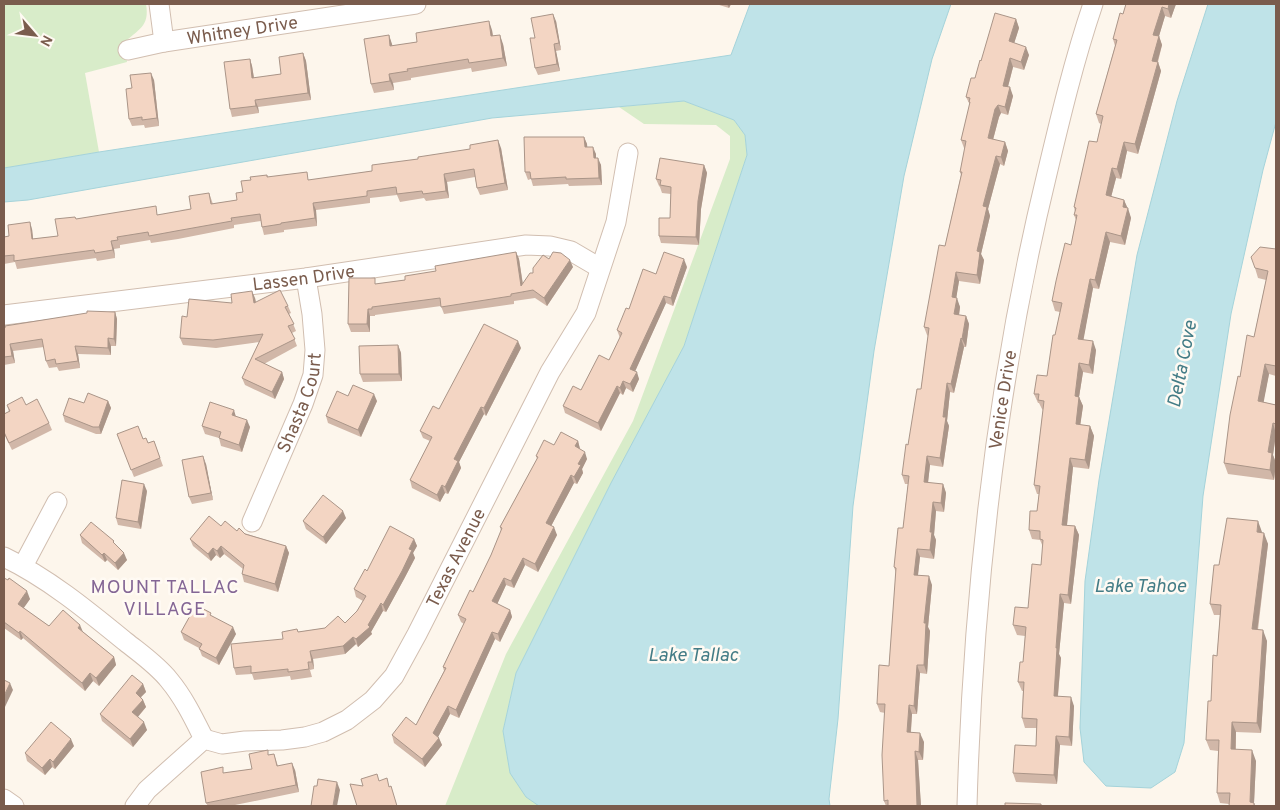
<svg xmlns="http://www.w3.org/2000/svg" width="1280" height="810" viewBox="0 0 1280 810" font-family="Overpass,sans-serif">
	<rect width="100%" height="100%" fill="#fdf6ec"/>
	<!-- green -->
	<g fill="#d8ecc9">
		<path d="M 4,4 L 146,4 C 150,27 138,29 124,43 L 127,62 L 85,73 L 99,152 L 4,168 Z"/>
		<path d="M 684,101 L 734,120 L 745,135 L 747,155 L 684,346 L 611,483 L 516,673 L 503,731 L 510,773 L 526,797 L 539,806 L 445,806 L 506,654 L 633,421 L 730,159 L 730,136 L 716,125 L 644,124 L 619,107 Z"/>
	</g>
	<!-- water -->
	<g fill="#bfe3e8" stroke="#a5d3da">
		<path d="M 750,4 L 951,4 L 932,59 L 904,176 L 874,351 L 853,506 L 838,719 L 829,799 L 830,806 L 539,806 L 526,797 L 510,773 L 503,731 L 516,673 L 611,483 L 684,346 L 747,155 L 745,135 L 734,120 L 684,101 L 492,118 L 28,200 L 4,202 L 4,168 L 99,152 L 731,55 Z"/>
		<path d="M 1208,4 L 1276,4 L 1276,122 L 1263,170 L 1231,314 L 1203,496 L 1184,743 L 1175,772 L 1151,788 L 1106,786 L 1084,762 L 1080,728 L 1085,581 L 1099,480 L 1137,255 L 1177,101 Z"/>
	</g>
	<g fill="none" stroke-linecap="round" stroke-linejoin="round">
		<!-- minor casing -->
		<g stroke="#d1beb0" stroke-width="21">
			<g id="minor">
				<path d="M 159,4 L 164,42"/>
				<path id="s1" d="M 128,50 L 164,42 L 416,4"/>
				<path id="s2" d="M 4,315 L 306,278 L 526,245 L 550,246 L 571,251 L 600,268"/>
				<path id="s3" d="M 252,522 L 303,404 L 313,375 L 315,350 L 312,314 L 306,278"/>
				<path d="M 4,557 C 48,578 88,611 126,642 C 141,654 157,665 169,680 C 184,698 194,719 204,739"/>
				<path d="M 23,566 L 57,502"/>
				<path d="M 4,799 L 14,806"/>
				<path id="s4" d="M 135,806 L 147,790 L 204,739 L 222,744 L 245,741 L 282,740 L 305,737 L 323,732 L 347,720 L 373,700 L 394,676 L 417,634 L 550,372 L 586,313 L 616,222 L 628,153"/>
				<path id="s5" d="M 967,806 C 973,594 996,384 1046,178 C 1060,119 1074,60 1093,4"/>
			</g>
		</g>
		<!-- minor -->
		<use href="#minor" stroke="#fff" stroke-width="19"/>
	</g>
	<!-- wall -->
	<g fill="#d1b7a8">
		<path d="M 716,4 L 731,4 L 729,8 Z"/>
		<path d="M 1126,4 L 1176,4 L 1171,18 L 1165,16 L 1159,36 L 1162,45 L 1158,62 L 1161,71 L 1138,154 L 1127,151 L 1121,179 L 1116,178 L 1111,197 L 1124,200 L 1131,218 L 1125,245 L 1110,242 L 1099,289 L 1093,288 L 1083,340 L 1096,350 L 1093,374 L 1083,372 L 1079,397 L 1083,406 L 1080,425 L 1090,426 L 1094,436 L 1089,469 L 1073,467 L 1067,525 L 1075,526 L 1079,535 L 1071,604 L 1064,603 L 1059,654 L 1061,658 L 1058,696 L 1074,706 L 1072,746 L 1060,745 L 1057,784 L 1016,782 L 1013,773 L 1036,746 L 1037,728 L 1025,728 L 1022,718 L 1023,691 L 1022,691 L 1018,682 L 1023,662 L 1025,636 L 1017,635 L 1013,625 L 1028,608 L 1041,565 L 1043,547 L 1040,540 L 1032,539 L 1029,530 L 1037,511 L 1039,494 L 1037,494 L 1034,485 L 1043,410 L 1042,409 L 1039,403 L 1038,403 L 1034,394 L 1047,376 L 1060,312 L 1055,311 L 1052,301 L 1071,245 L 1076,220 L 1074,215 L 1075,212 L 1074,207 L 1097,142 L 1101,124 L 1099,123 L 1096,114 L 1115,46 L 1113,39 L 1123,14 Z"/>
		<path d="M 1016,19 L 1019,28 L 1014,43 L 1029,55 L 1024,70 L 1013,67 L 1008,87 L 1013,96 L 1008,115 L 1001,113 L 999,117 L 993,140 L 1005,142 L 1008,151 L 1004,166 L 1000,164 L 988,209 L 990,216 L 981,254 L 984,260 L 980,284 L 959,281 L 956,298 L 960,307 L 959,315 L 966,316 L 969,324 L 966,347 L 964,347 L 954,393 L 950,392 L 947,421 L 949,426 L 943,467 L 930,465 L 928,483 L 943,484 L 946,493 L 944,512 L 936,511 L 934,535 L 936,540 L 934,559 L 920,557 L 918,575 L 932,585 L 928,627 L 930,631 L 927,674 L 920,673 L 917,714 L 912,714 L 911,732 L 924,742 L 923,760 L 918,760 L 921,806 L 886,806 L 884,801 L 885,713 L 880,712 L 877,704 L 889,666 L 896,573 L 894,567 L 903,528 L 908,484 L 905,484 L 902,475 L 921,389 L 928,336 L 927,335 L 924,327 L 945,246 L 961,175 L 960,172 L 965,149 L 964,148 L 961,140 L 970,105 L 966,97 L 975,78 Z"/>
		<path d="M 556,21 L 561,50 L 556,51 L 560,71 L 538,75 L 535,68 L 535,38 Z"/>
		<path d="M 492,30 L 493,36 L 503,44 L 507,66 L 472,72 L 471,68 L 411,78 L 411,80 L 393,83 L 394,90 L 374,93 L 371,84 L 389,35 L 392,46 Z"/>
		<path d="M 303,53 L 306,61 L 311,100 L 258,107 L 259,113 L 232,117 L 230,109 L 250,59 L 252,66 L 254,78 L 281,74 Z"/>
		<path d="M 154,80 L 159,126 L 145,128 L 144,125 L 132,126 L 129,119 L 132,88 Z"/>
		<path d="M 584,137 L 587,144 L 587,147 L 596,154 L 596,158 L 601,165 L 602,185 L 569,186 L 568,184 L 533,186 L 531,179 L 528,180 L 525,172 Z"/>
		<path d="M 501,148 L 508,190 L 480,195 L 477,188 L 475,177 L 447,182 L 449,198 L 426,201 L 424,198 L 400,202 L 397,195 L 370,198 L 370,203 L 316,210 L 317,226 L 284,230 L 284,232 L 264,235 L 262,227 L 261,221 L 234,225 L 234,228 L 178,239 L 151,243 L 150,240 L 120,245 L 120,248 L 114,249 L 115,258 L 97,261 L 96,258 L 17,269 L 15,262 L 4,264 L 4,237 L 9,236 L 32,229 L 33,239 L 58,236 L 75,217 L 76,219 L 158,215 L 191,209 L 209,193 L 213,204 L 237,200 L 251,180 L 267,175 L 268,177 L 310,180 L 372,171 Z"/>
		<path d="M 704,165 L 707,173 L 701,209 L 699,245 L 661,243 L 659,236 L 670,218 L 671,194 L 662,193 L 660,187 L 659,186 L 656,179 Z"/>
		<path d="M 1276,247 L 1276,376 L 1269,374 L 1263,402 L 1276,405 L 1276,434 L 1273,455 L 1276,463 L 1274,480 L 1228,474 L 1224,463 L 1240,377 L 1254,337 L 1266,280 L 1258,278 L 1255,268 L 1276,249 Z"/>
		<path d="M 516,252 L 519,259 L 523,284 L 549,259 L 573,267 L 547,306 L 535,298 L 514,301 L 514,304 L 444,314 L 441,306 L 375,315 L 375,316 L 370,316 L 370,332 L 351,332 L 348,324 L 377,284 L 405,280 L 436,271 Z"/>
		<path d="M 687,267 L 673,306 L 666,303 L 635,371 L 639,379 L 633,392 L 626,388 L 623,395 L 620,393 L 601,431 L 565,413 L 563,406 L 581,390 L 609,360 L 620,338 L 617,330 L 629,309 Z"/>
		<path d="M 255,298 L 256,302 L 288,306 L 291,313 L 289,314 L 296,331 L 292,333 L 297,346 L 264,364 L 282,372 L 284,379 L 275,399 L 245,385 L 242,378 L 259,342 L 216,348 L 183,345 L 180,338 L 187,317 L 232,303 Z"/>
		<path d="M 115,312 L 117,319 L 116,346 L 111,346 L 111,355 L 78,354 L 80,368 L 59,371 L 57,367 L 49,368 L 46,361 L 44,347 L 13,351 L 15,363 L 4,365 L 4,328 Z"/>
		<path d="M 398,345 L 401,353 L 402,381 L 363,382 L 360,374 Z"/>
		<path d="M 521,348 L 486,416 L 484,414 L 459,462 L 461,468 L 448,494 L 445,493 L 440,502 L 412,488 L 410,480 L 430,441 L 423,438 L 420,431 L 439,409 Z"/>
		<path d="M 348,396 L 377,401 L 361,437 L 328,423 L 326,416 Z"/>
		<path d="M 108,401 L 111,408 L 101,434 L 96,434 L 65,422 L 63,415 L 84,403 Z"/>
		<path d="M 7,405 L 26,405 L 49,423 L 52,430 L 12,450 L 4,434 L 4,414 L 9,412 Z"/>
		<path d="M 236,416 L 250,427 L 242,452 L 221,446 L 219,438 L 205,434 L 202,426 Z"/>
		<path d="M 117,434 L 143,439 L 148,443 L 154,441 L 163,466 L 134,477 Z"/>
		<path d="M 578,441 L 580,449 L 587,459 L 582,469 L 583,473 L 577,484 L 574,483 L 551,526 L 557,535 L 538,572 L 525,565 L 514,588 L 506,585 L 497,604 L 510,610 L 512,617 L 500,642 L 495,639 L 459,718 L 450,714 L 438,737 L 442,745 L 425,767 L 394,743 L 392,735 L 416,725 L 444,671 L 443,667 L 464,624 L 461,622 L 458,615 L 473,592 L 491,555 L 501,531 L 500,527 L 537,459 L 536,456 L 554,445 Z"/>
		<path d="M 206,464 L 213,500 L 192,504 L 189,497 Z"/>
		<path d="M 147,491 L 141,529 L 118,525 L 116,518 Z"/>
		<path d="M 346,518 L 326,544 L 306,529 L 303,521 Z"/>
		<path d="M 221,526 L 286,546 L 289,553 L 278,592 L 244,582 L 242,574 L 243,569 L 224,554 L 220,558 L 216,555 L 211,561 L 193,546 L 190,539 Z"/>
		<path d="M 1262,532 L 1268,544 L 1258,630 L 1267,641 L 1261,733 L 1236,732 L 1236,750 L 1256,761 L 1254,803 L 1255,806 L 1229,806 L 1229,804 L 1220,803 L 1217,793 L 1218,751 L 1210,750 L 1206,740 L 1217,656 L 1220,615 L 1214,615 L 1210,604 L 1219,565 Z"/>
		<path d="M 80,535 L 114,541 L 114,544 L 127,560 L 118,570 L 107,560 L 105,562 L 82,543 Z"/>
		<path d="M 414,539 L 417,546 L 413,553 L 415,558 L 404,579 L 386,612 L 383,611 L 371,632 L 372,634 L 358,647 L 356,644 L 345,654 L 313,659 L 314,669 L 310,670 L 312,677 L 291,680 L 290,676 L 254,680 L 252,674 L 236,675 L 234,668 L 283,639 L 297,629 L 298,632 L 325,628 L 345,623 L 357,611 L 363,601 L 356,597 L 354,589 L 367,571 Z"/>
		<path d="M 4,578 L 30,599 L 23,608 L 49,626 L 83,632 L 114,657 L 116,665 L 99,686 L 93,681 L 85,691 L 23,638 L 21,640 L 4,628 Z"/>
		<path d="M 212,616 L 236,634 L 219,665 L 202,656 L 199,648 L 184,640 L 181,632 Z"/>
		<path d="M 143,684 L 146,692 L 141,697 L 143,700 L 146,707 L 138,717 L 147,730 L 133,747 L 102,721 L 100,714 Z"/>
		<path d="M 74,746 L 55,769 L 52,767 L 45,775 L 27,761 L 25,753 Z"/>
		<path d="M 274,754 L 278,766 L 295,770 L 299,792 L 230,806 L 208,806 L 206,803 L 225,773 L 252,769 L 269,755 Z"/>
	</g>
	<!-- shaded-wall -->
	<g fill="#aa9588">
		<path d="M 727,4 L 731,4 L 729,8 Z"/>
		<path d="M 1169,4 L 1176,4 L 1171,18 L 1168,9 Z"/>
		<path d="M 1162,7 L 1165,16 L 1159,36 L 1162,45 L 1155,70 L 1152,61 L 1153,35 Z"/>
		<path d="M 553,14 L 556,21 L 561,50 L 559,43 Z"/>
		<path d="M 1016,19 L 1019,28 L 1012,50 L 1009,41 Z"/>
		<path d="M 489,21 L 492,30 L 494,45 L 491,36 Z"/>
		<path d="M 389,35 L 392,44 L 394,55 L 390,46 Z"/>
		<path d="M 500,35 L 503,44 L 507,66 L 503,58 Z"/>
		<path d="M 554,44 L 556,51 L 560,71 L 557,64 Z"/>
		<path d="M 1026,47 L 1029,55 L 1024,70 L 1021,62 Z"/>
		<path d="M 303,53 L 306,61 L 311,100 L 308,93 Z"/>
		<path d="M 1010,58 L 1013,67 L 1006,94 L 1003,86 Z"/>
		<path d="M 250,59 L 252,66 L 255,85 L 252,78 Z"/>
		<path d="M 1158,62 L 1161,71 L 1138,154 L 1135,144 Z"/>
		<path d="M 151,73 L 154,80 L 159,126 L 157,118 Z"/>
		<path d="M 389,74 L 393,83 L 394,90 L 390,81 Z"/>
		<path d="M 1010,87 L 1013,96 L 1008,115 L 1005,107 Z"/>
		<path d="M 255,100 L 258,107 L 259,113 L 256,106 Z"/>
		<path d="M 998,105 L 1001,113 L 999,117 L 991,147 L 988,138 L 995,109 Z"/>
		<path d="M 584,137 L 587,144 L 588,154 L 585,147 Z"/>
		<path d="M 498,140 L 501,148 L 508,190 L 505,183 Z"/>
		<path d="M 1005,142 L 1008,151 L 1004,166 L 1001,157 Z"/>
		<path d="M 1124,142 L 1127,151 L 1121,179 L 1117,169 Z"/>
		<path d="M 593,147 L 596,154 L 596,166 L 594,158 Z"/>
		<path d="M 996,156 L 1000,164 L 988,209 L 990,216 L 981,254 L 984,260 L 980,284 L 977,275 L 977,251 L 983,206 Z"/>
		<path d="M 598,158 L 601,165 L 602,185 L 599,178 Z"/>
		<path d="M 704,165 L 707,173 L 701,209 L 699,245 L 696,237 L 698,201 Z"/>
		<path d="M 1112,168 L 1116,178 L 1109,205 L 1106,195 Z"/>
		<path d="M 444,174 L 447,182 L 449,198 L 446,191 Z"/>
		<path d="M 1124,200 L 1128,209 L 1123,207 Z"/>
		<path d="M 313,203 L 316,210 L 317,226 L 315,218 Z"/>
		<path d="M 1128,208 L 1131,218 L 1125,245 L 1121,236 Z"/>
		<path d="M 30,222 L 32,229 L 34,247 L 32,239 Z"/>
		<path d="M 1106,232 L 1110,242 L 1099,289 L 1095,280 Z"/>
		<path d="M 111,241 L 114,249 L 115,258 L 113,250 Z"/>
		<path d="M 516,252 L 519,259 L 524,293 L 521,286 Z"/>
		<path d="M 684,259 L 687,267 L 673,306 L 671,298 Z"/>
		<path d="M 570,260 L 573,267 L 547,306 L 544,298 Z"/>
		<path d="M 956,272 L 959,281 L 955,306 L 952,297 Z"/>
		<path d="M 1090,279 L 1093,288 L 1082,348 L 1078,339 Z"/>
		<path d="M 252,291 L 255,298 L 257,310 L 254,303 Z"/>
		<path d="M 664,296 L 666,303 L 633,376 L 630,369 Z"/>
		<path d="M 957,298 L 960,307 L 958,322 L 954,314 Z"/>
		<path d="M 368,309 L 370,316 L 370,332 L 367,324 Z"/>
		<path d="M 115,312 L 117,319 L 116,346 L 114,339 Z"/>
		<path d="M 966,316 L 969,324 L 966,347 L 962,339 Z"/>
		<path d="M 108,338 L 111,346 L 111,355 L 108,348 Z"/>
		<path d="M 961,338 L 964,347 L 954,393 L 951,384 Z"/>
		<path d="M 518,341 L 521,348 L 486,416 L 484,408 Z"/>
		<path d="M 1093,341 L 1096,350 L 1093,374 L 1089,365 Z"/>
		<path d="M 10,344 L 13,351 L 15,363 L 12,356 Z"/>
		<path d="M 398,345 L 401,353 L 402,381 L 399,374 Z"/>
		<path d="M 75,346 L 78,354 L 80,368 L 78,361 Z"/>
		<path d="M 1079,363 L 1083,372 L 1079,397 L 1083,406 L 1079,434 L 1076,424 L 1075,396 Z"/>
		<path d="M 1265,364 L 1269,374 L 1262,411 L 1258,401 Z"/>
		<path d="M 282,372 L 284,379 L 275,399 L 272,392 Z"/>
		<path d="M 637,372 L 639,379 L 633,392 L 630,384 Z"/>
		<path d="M 623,381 L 626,388 L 623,395 L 620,388 Z"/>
		<path d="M 947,383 L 950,392 L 947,421 L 949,426 L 943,467 L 940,458 L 943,417 Z"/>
		<path d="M 617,386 L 620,393 L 601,431 L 598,423 Z"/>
		<path d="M 374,394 L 377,401 L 361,437 L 358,430 Z"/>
		<path d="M 108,401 L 111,408 L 101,434 L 99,427 Z"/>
		<path d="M 481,407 L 484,414 L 459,462 L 461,468 L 448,494 L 445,487 L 454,459 Z"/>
		<path d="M 234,410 L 236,417 L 232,415 Z"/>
		<path d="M 247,420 L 250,427 L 242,452 L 239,445 Z"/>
		<path d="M 1273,423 L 1276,434 L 1273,455 L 1276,463 L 1274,480 L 1270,470 L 1268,452 Z"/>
		<path d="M 1090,426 L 1094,436 L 1089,469 L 1085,460 Z"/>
		<path d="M 578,441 L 580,449 L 577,454 L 575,446 Z"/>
		<path d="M 585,452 L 587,459 L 582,469 L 583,473 L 577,484 L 574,477 L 578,464 Z"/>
		<path d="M 203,456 L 206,464 L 213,500 L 211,493 Z"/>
		<path d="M 927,456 L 930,465 L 927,491 L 924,482 Z"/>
		<path d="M 1070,458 L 1073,467 L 1066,534 L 1062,525 Z"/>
		<path d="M 571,475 L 574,483 L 549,530 L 546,523 Z"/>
		<path d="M 144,484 L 147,491 L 141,529 L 138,522 Z"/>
		<path d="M 943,484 L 946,493 L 944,512 L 941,503 Z"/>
		<path d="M 442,485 L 445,493 L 440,502 L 437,495 Z"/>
		<path d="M 933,502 L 936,511 L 934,535 L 936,540 L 934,559 L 930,550 L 930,532 Z"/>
		<path d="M 343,511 L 346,518 L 326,544 L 323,537 Z"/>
		<path d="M 1258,521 L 1262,532 L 1261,543 L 1257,532 Z"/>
		<path d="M 1075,526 L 1079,535 L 1071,604 L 1068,595 Z"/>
		<path d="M 554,527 L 557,535 L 538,572 L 535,564 Z"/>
		<path d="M 1264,533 L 1268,544 L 1256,640 L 1252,629 Z"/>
		<path d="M 414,539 L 417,546 L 413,553 L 415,558 L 404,579 L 386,612 L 383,605 Z"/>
		<path d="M 221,546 L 224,554 L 220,558 L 217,551 Z"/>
		<path d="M 286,546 L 289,553 L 278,592 L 275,584 Z"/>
		<path d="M 213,548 L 216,555 L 211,561 L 208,554 Z"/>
		<path d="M 917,549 L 920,557 L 917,583 L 914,575 Z"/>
		<path d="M 104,553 L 107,560 L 105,562 L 102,555 Z"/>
		<path d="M 124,553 L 127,560 L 118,570 L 115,563 Z"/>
		<path d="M 523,558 L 525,565 L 514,588 L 511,581 Z"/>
		<path d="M 929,576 L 932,585 L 928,627 L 930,631 L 927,674 L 924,665 L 924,623 Z"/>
		<path d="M 504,578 L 506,585 L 495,609 L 492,601 Z"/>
		<path d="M 27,591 L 30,599 L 21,612 L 18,604 Z"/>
		<path d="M 1060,594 L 1064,603 L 1059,654 L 1061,658 L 1057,705 L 1054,696 L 1056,648 Z"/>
		<path d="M 381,603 L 383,611 L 371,632 L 372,634 L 358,647 L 356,639 L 368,625 Z"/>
		<path d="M 510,610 L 512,617 L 500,642 L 498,634 Z"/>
		<path d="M 80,625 L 83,632 L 78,628 Z"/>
		<path d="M 233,627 L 236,634 L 219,665 L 216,658 Z"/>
		<path d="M 1263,630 L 1267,641 L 1261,733 L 1257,723 Z"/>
		<path d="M 20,631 L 23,638 L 21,640 L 19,633 Z"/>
		<path d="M 492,632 L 495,639 L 459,718 L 456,710 Z"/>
		<path d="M 353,637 L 356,644 L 345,654 L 343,646 Z"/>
		<path d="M 310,651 L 313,659 L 314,669 L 312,662 Z"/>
		<path d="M 114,657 L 116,665 L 99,686 L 96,678 Z"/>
		<path d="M 917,665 L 920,673 L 917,714 L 914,706 Z"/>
		<path d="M 90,673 L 93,681 L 85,691 L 82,683 Z"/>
		<path d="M 10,683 L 13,690 L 4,709 L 4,696 Z"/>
		<path d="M 143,684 L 146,692 L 138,700 L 136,693 Z"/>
		<path d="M 1071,697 L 1074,706 L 1072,746 L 1069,737 Z"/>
		<path d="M 143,700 L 146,707 L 135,720 L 132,712 Z"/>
		<path d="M 909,705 L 912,714 L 910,741 L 907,732 Z"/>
		<path d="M 448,706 L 450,714 L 436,741 L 433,733 Z"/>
		<path d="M 144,722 L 147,730 L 133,747 L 130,739 Z"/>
		<path d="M 1232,722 L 1236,732 L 1235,760 L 1231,749 Z"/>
		<path d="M 920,733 L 924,742 L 923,760 L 919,752 Z"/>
		<path d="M 1056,736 L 1060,745 L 1057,784 L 1054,775 Z"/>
		<path d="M 439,738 L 442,745 L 425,767 L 422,759 Z"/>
		<path d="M 71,739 L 74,746 L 55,769 L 53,762 Z"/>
		<path d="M 1252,750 L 1256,761 L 1254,803 L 1255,806 L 1251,806 L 1250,802 Z"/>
		<path d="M 915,751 L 918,760 L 921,806 L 917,806 Z"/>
		<path d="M 50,759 L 52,767 L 45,775 L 42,768 Z"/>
		<path d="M 292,763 L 295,770 L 299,792 L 296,785 Z"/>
		<path d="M 337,782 L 340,790 L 337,806 L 333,806 Z"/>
	</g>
	<!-- building -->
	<g fill="#f3d5c3" stroke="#aa9588">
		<path d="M 1126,4 L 1169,4 L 1168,9 L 1162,7 L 1153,35 L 1159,36 L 1152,61 L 1158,62 L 1135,144 L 1124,142 L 1117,169 L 1112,168 L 1106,195 L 1124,200 L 1123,207 L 1128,208 L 1121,236 L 1106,232 L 1095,280 L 1090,279 L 1078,339 L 1093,341 L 1089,365 L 1079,363 L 1075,396 L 1079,397 L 1076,424 L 1090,426 L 1085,460 L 1070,458 L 1062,525 L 1075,526 L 1068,595 L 1060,594 L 1056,648 L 1057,648 L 1054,696 L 1071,697 L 1069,737 L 1056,736 L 1054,775 L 1013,773 L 1015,745 L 1036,746 L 1037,719 L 1022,718 L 1024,682 L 1018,682 L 1020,662 L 1023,662 L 1026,627 L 1013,625 L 1015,607 L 1028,608 L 1032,564 L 1041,565 L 1043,540 L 1040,539 L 1040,531 L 1029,530 L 1030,511 L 1037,511 L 1040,486 L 1034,485 L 1044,401 L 1038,400 L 1039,394 L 1034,394 L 1037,375 L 1047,376 L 1053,335 L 1055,335 L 1062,303 L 1052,301 L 1056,281 L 1065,243 L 1071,245 L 1077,215 L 1074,215 L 1076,208 L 1074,207 L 1089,141 L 1097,142 L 1103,116 L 1096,114 L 1117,40 L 1113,39 L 1120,13 L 1123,14 Z"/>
		<path d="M 995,13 L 1016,19 L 1009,41 L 1026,47 L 1021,62 L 1010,58 L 1003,86 L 1010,87 L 1005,107 L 998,105 L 995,109 L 988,138 L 1005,142 L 1001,157 L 996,156 L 983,206 L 987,207 L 977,251 L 980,252 L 977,275 L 956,272 L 952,297 L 957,298 L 954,314 L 966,316 L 962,339 L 961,338 L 951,384 L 947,383 L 943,417 L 946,417 L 940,458 L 927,456 L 924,482 L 943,484 L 941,503 L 933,502 L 930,532 L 932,532 L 930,550 L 917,549 L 914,575 L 929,576 L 924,623 L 926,623 L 924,665 L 917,665 L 914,706 L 909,705 L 907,732 L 920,733 L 919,752 L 915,751 L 917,806 L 888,806 L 888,800 L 884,801 L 882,755 L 885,704 L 877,704 L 879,665 L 889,666 L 896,568 L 894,567 L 898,528 L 903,528 L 909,476 L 902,475 L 906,444 L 908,445 L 917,389 L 921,389 L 929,328 L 924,327 L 939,245 L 945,246 L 962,172 L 960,172 L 966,141 L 961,140 L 970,102 L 969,102 L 970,98 L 966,97 L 971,78 L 975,78 L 980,60 L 981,61 Z"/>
		<path d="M 553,14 L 559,43 L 554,44 L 557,64 L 535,68 L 530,38 L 535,38 L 531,18 Z"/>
		<path d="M 489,21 L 491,36 L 500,35 L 503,58 L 469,63 L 468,59 L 407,69 L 408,71 L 389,74 L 390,81 L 371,84 L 364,39 L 389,35 L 390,46 L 417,42 L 416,33 Z"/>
		<path d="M 303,53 L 308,93 L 255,100 L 256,106 L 230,109 L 224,62 L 250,59 L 252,78 L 281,74 L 279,57 Z"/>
		<path d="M 151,73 L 157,118 L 142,120 L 142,117 L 129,119 L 126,89 L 132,88 L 130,75 Z"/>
		<path d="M 524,137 L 584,137 L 585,147 L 593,147 L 594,158 L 598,158 L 599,178 L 566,179 L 566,177 L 531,179 L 530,172 L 525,172 Z"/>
		<path d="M 498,140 L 505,183 L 477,188 L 474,169 L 444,174 L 446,191 L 423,194 L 422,191 L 397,194 L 396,187 L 367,191 L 367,196 L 313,203 L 315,218 L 281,223 L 281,224 L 262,227 L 260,214 L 231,218 L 232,221 L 176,231 L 149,236 L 148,232 L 117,237 L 118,240 L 111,241 L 113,250 L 95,253 L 94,250 L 14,261 L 14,255 L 4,256 L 4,237 L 9,236 L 8,225 L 30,222 L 32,239 L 58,236 L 55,219 L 75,217 L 76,219 L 156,206 L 157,215 L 191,209 L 189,196 L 209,193 L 211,204 L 237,200 L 236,193 L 243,192 L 241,181 L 251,180 L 250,177 L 267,175 L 267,177 L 307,172 L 308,180 L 372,171 L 372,165 L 418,159 L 418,157 L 470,149 L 470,145 Z"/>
		<path d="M 660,158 L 704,165 L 698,201 L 696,237 L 659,236 L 659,218 L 670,218 L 671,187 L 660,185 L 661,180 L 656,179 Z"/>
		<path d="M 1260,247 L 1276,249 L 1276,247 L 1276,366 L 1265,364 L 1258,401 L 1276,405 L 1276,424 L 1273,423 L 1268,452 L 1272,453 L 1270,470 L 1224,463 L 1230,415 L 1238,376 L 1240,377 L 1247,335 L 1254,337 L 1268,271 L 1255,268 L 1251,257 Z"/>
		<path d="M 516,252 L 521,286 L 530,273 L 533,273 L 533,268 L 543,255 L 549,259 L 553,252 L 561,253 L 570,260 L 544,298 L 533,290 L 511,294 L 511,296 L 441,307 L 440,298 L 372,307 L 372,309 L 368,309 L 367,324 L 348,324 L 349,278 L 375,278 L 375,284 L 405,280 L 405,276 L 436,271 L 435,266 Z"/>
		<path d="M 664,252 L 684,259 L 671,298 L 664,296 L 630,369 L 637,372 L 630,384 L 623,381 L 620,388 L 617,386 L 598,423 L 563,406 L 573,386 L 581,390 L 599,355 L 609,360 L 622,333 L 617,330 L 626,308 L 629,309 L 643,269 L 656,274 Z"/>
		<path d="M 280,290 L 288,306 L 285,307 L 294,324 L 288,326 L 295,339 L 255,359 L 282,372 L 272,392 L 242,378 L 263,334 L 213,340 L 180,338 L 182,316 L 187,317 L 189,299 L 232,303 L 231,294 L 252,291 L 254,303 Z"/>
		<path d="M 87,311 L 115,312 L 114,339 L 108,338 L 108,348 L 75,346 L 78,361 L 56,364 L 55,359 L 46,361 L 42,339 L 10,344 L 12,356 L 4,357 L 4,328 L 5,328 L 5,326 L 87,313 Z"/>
		<path d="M 484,324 L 518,341 L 484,408 L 481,407 L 454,459 L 458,461 L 445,487 L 442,485 L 437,495 L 410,480 L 432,437 L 420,431 L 433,406 L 439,409 Z"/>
		<path d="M 398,345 L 399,374 L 360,374 L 359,346 Z"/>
		<path d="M 353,385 L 374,394 L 358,430 L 326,416 L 337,391 L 348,396 Z"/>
		<path d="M 88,393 L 108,401 L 99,427 L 93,427 L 63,415 L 69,398 L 84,403 Z"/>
		<path d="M 22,397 L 26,405 L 37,399 L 49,423 L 9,443 L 4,432 L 4,414 L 10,411 L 7,405 Z"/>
		<path d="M 210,402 L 234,410 L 232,415 L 247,420 L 239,445 L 219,438 L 221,432 L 202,426 Z"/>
		<path d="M 138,426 L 143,439 L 146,438 L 148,443 L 154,441 L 160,458 L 131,470 L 117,434 Z"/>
		<path d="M 561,432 L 578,441 L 575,446 L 585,452 L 578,464 L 581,465 L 574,477 L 571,475 L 546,523 L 554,527 L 535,564 L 523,558 L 511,581 L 504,578 L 492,601 L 510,610 L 498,634 L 492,632 L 456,710 L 448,706 L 433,733 L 439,738 L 422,759 L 392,735 L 406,717 L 416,725 L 446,668 L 443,667 L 466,619 L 458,615 L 470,590 L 473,592 L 491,555 L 502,528 L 500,527 L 538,457 L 536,456 L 544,440 L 554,445 Z"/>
		<path d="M 203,456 L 211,493 L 189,497 L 182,460 Z"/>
		<path d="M 122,480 L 144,484 L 138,522 L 116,518 Z"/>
		<path d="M 323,495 L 343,511 L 323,537 L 303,521 Z"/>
		<path d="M 209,516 L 221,526 L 225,521 L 237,531 L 239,528 L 245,534 L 286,546 L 275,584 L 242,574 L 244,565 L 221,546 L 217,551 L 213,548 L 208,554 L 190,539 Z"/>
		<path d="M 1227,518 L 1258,521 L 1257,532 L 1264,533 L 1252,629 L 1263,630 L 1257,723 L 1232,722 L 1231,749 L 1252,750 L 1250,802 L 1254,803 L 1254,806 L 1229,806 L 1230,793 L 1217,793 L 1219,740 L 1206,740 L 1208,701 L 1211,701 L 1213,655 L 1217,656 L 1221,605 L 1210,604 L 1214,565 L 1219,565 Z"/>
		<path d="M 91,522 L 114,541 L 113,542 L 124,553 L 115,563 L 104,553 L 102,555 L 80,535 Z"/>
		<path d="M 390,526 L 414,539 L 409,549 L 412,550 L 402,571 L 383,605 L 381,603 L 368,625 L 370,627 L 356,639 L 353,637 L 343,646 L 310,651 L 312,662 L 308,662 L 309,669 L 288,672 L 288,669 L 251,673 L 251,666 L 234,668 L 231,644 L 283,639 L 282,632 L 297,629 L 298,632 L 325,628 L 338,616 L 345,623 L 357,611 L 366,596 L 354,589 L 365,569 L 367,571 Z"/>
		<path d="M 4,578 L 8,580 L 9,578 L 27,591 L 18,604 L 49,626 L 63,610 L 80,625 L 78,628 L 114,657 L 96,678 L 90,673 L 82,683 L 20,631 L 19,633 L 4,622 Z"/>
		<path d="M 196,605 L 211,613 L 210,615 L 233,627 L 216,658 L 199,649 L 202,644 L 181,632 Z"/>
		<path d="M 132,675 L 143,684 L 136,693 L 143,700 L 132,712 L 144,722 L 130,739 L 100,714 Z"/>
		<path d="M 4,680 L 10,683 L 4,696 Z"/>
		<path d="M 51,722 L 71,739 L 53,762 L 50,759 L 42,768 L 25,753 Z"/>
		<path d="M 268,750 L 268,755 L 274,754 L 277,766 L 292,763 L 296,785 L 206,803 L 201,772 L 223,767 L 223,773 L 252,769 L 249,754 Z"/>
		<path d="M 377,774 L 379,781 L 387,778 L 389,787 L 391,786 L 397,806 L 357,806 L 350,784 L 363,786 L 361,779 Z"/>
		<path d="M 318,779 L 337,782 L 333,806 L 311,806 L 314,786 L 317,786 Z"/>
		<path d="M 1005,803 L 1041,804 L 1041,806 L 1005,806 Z"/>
	</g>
	<g text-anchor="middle" stroke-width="5" stroke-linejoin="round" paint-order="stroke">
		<!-- street labels -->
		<g font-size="18" fill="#7a5c4d" stroke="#fffaf3">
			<text dy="6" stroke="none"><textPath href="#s1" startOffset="116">Whitney Drive</textPath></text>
			<text dy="6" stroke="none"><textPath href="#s2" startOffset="302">Lassen Drive</textPath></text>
			<text dy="6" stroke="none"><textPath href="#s5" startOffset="408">Venice Drive</textPath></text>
			<text dy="6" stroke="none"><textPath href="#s3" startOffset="129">Shasta Court</textPath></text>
			<text dy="6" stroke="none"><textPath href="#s4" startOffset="442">Texas Avenue</textPath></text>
		</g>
		<!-- water labels -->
		<g font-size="19" font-style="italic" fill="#437c86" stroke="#fffaf3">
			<text transform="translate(1181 364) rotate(-79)" y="7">Delta Cove</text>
			<text x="1140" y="592">Lake Tahoe</text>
			<text x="693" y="661">Lake Tallac</text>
		</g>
		<!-- neighbourhood labels -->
		<g font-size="19" letter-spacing="1" fill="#846695" stroke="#fffaf3">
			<text x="165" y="593">MOUNT TALLAC<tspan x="165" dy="22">VILLAGE</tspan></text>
		</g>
	</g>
	<!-- border -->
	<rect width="1280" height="810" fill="none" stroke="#7a5c4d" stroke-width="10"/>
	<!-- north arrow -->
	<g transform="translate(35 35) rotate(118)" stroke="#fffaf3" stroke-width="4" paint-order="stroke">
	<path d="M0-4L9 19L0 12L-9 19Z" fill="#7a5c4d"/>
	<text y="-8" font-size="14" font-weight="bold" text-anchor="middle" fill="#7a5c4d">N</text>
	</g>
</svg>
